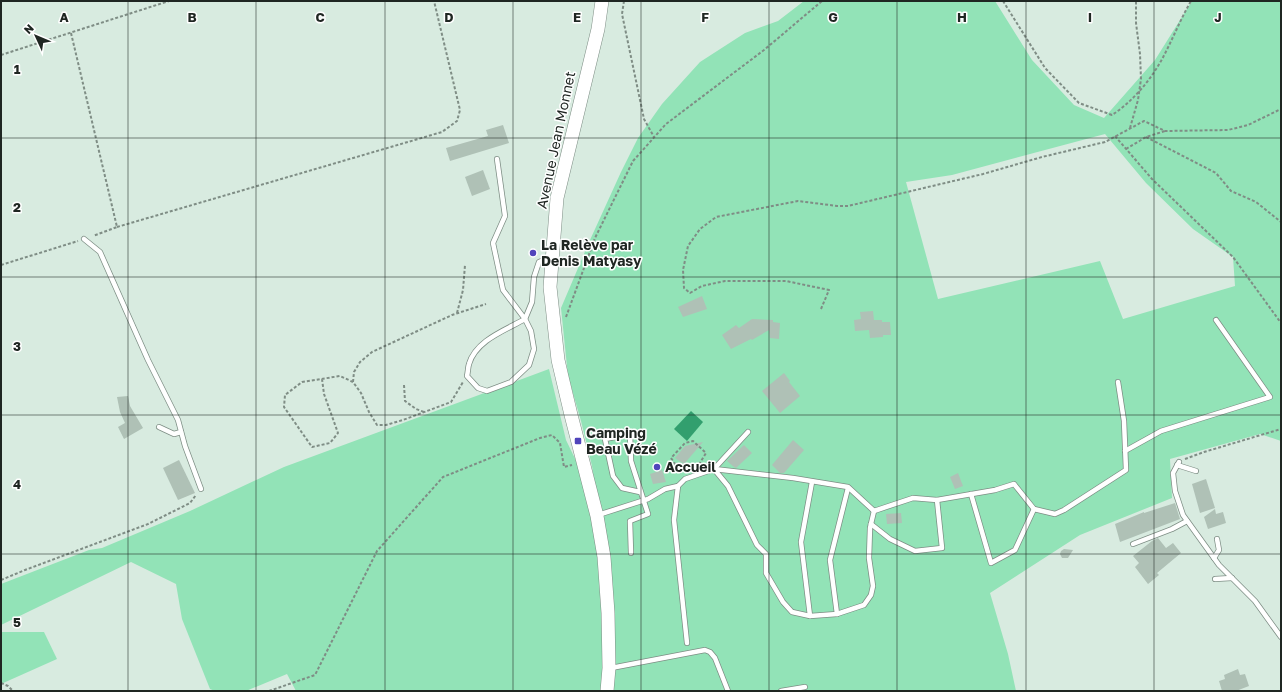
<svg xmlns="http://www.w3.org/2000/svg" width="1282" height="692" viewBox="0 0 1282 692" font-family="'Golos Text',sans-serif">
	<rect width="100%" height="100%" fill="#d8ebe0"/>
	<!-- green -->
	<g fill="#92e3b7" fill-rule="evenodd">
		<path d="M 804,1 L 995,1 L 1032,60 L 1074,105 L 1104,118 L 1155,60 L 1192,1 L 1281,1 L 1281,441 L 1260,434 L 1170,459 L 1172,498 L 1080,535 L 990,593 L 1008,654 L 1016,691 L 612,691 L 615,654 L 614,609 L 592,466 L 581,421 L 568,376 L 561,308 L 590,240 L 621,172 L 638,138 L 662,104 L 700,62 L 745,33 L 778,21 ZM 1105,134 L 1146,183 L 1193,229 L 1233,257 L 1235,286 L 1123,319 L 1100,261 L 938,299 L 906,182 L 952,175 Z"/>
		<path d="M 549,369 L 566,440 L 581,471 L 600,560 L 605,662 L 602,691 L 296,691 L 287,674 L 246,691 L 215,691 L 210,689 L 182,619 L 176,584 L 131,562 L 1,625 L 1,584 L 89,550 L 102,548 L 190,511 L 284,467 Z"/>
		<path d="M 1,632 L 44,632 L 57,659 L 1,684 Z"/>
	</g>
	<!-- water -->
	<path fill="#329f6e" d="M 691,411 L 703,422 L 687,441 L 674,429 Z"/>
	<!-- building -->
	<g fill="#afc1b6">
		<path d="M 503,125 L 509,143 L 450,161 L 446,148 L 488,136 L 486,130 Z"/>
		<path d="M 483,170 L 490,189 L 472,196 L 465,177 Z"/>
		<path d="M 702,296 L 707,309 L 683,317 L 678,307 Z"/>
		<path d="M 873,311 L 874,320 L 882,320 L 882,322 L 890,322 L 891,335 L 883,335 L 883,337 L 870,338 L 869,330 L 855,331 L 854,320 L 861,319 L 860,312 Z"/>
		<path d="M 752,319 L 773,320 L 773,322 L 780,323 L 779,339 L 770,338 L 769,330 L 752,340 L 751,339 L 731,349 L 722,335 L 736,325 L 739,328 Z"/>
		<path d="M 784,373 L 790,381 L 789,382 L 800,396 L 780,413 L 762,391 Z"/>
		<path d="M 128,396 L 130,406 L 143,428 L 124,439 L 118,427 L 125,423 L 120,412 L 117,397 Z"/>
		<path d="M 793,440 L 804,450 L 784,473 L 780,473 L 772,465 Z"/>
		<path d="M 703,442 L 684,464 L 675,458 L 685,446 Z"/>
		<path d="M 744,445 L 752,453 L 736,468 L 734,467 L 727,461 Z"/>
		<path d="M 179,460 L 195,493 L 178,500 L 163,468 Z"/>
		<path d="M 662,470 L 666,482 L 653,484 L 650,474 Z"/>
		<path d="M 958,473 L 963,486 L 955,489 L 950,477 Z"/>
		<path d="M 1206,479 L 1215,508 L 1200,513 L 1192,484 Z"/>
		<path d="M 1175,503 L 1180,519 L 1120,542 L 1115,524 L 1144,512 L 1144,513 Z"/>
		<path d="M 1215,509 L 1216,514 L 1223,512 L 1226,523 L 1208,529 L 1204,517 Z"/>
		<path d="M 901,513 L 902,523 L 887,524 L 886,514 Z"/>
		<path d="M 1158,538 L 1166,548 L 1173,543 L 1181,553 L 1157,573 L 1159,575 L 1148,584 L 1135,567 L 1139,563 L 1133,556 L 1152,541 Z"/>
		<path d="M 1064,549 L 1073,550 L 1068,558 L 1062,558 L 1060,554 L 1061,551 Z"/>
		<path d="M 1238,669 L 1240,675 L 1245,674 L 1249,686 L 1236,691 L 1222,691 L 1219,681 L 1225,679 L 1224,675 Z"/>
	</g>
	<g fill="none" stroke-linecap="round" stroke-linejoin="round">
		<!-- service casing -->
		<g stroke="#7e8e85" stroke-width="6">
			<g id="service">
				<path d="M 497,159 L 505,216 L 493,243 L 503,290 L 525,319 L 532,302 L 534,277 L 539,262 L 551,257"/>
				<path d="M 84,239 L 100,252 L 148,360 L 178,420 L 185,446 L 201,489"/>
				<path d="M 525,319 L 531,331 L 534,349 L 529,365 L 511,382 L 487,391 L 478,388 L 467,376 C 468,372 468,367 469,364 C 476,340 506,330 525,319 Z"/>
				<path d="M 159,427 L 174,434 L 181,432"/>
				<path d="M 1125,451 L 1161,431 L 1270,397 L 1216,320"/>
				<path d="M 1179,462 L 1173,473 L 1175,491 L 1183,515 L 1219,565 L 1255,601 L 1281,637"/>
				<path d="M 1177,465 L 1196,471"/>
				<path d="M 714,469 L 728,486 L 757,545 L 766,554 L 766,573 L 783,602 L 792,612 L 810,616 L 837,614 L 864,605 L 871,595 L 873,586 L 869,558 L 870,528 L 874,511"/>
				<path d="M 714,469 L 793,478 L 848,487 L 874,511"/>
				<path d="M 971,494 L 991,563 L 1015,550 L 1034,509"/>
				<path d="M 874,511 L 913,498 L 937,500 L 995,490 L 1014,484 L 1034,509 L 1055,514 L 1064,510 L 1126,470 L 1124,421 L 1118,382"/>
				<path d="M 598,515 L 648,499 L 665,489 L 678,486"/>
				<path d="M 871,524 L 890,539 L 915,551 L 942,548 L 937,500"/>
				<path d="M 1133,544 L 1172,529 L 1187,521"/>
				<path d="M 631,553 L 630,521 L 648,514 L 631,461 L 630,434 L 605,439 L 613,476 L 622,488 L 640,492"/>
				<path d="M 1214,558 L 1219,550 L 1217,539"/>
				<path d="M 1215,579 L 1232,578"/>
				<path d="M 837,614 L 830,560 L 848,488"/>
				<path d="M 810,616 L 801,542 L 812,482"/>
				<path d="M 687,643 L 674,520 L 678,486 L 685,479 L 714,469 L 748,432"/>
				<path d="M 611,668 L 705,650 L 710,652 L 715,658 L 728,691"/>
				<path d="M 781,691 L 805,687"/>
			</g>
		</g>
		<!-- secondary casing -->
		<g stroke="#7e8e85" stroke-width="14">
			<path id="secondary" d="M 602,1 L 598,29 L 557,198 L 550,287 L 558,360 L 571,415 L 597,516 L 604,557 L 608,613 L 609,668 L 607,691"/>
		</g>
		<!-- path -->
		<g stroke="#7f8d85" stroke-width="2" stroke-dasharray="3 2" stroke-linecap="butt">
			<path d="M 624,1 L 622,14 L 644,119 L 654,137"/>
			<path d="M 1003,1 L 1045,68 L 1079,103 L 1112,115 C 1132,102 1149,82 1161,61 C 1172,41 1180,20 1191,1"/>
			<path d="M 71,33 L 117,227 L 93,236"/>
			<path d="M 1,55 L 169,1"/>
			<path d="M 1130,128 L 1138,100 L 1141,79 L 1140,54 L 1136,23 L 1136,1"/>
			<path d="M 1115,136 L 1152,179 L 1233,257 L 1281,323"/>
			<path d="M 1146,137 L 1216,173 L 1231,191 L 1256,202 L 1281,222"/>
			<path d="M 1126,149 L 1146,137 L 1165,131"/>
			<path d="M 117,227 L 442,132 L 457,121 L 460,110 L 434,1"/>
			<path d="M 1,265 L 78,241"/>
			<path d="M 821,309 L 829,290 L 786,281 L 725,281 L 702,286 L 690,293 L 684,288 L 683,270 L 688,246 L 700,229 L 716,217 L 798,201 L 837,206 L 848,206 L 983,174 L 1042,157 L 1105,142 L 1144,121 L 1165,131 L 1228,130 L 1248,125 L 1281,109"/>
			<path d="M 457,313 L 463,290 L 465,265"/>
			<path d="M 566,317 L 595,238 L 633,161 L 666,124 L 764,50 L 822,1"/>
			<path d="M 322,379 L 324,394 L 338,433 L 330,443 L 312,447 L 284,407 L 285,395 L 302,382 L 340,376 L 353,382 L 361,393 L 369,412 L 377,425 L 386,425 L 403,420 L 451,402 L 463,382"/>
			<path d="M 353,382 L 354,372 L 360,362 L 372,352 L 452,315 L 486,304"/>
			<path d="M 404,385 L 405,401 L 416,409 L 424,412"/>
			<path d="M 1185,459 L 1204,452 L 1281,429"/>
			<path d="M 681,473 L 671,458 L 685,443 L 693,441 L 706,453 L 698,466"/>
			<path d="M 1,580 L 25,570 L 148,524 L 190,503 L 196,495"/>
			<path d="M 1,683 L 8,686 L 13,691"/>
			<path d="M 269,691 L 315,675 L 377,551 L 443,477 L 540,438 L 552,435 L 560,443 L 564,467 L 572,465"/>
		</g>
		<!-- service -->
		<use href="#service" stroke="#fff" stroke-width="4.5"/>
		<!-- secondary -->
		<use href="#secondary" stroke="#fff" stroke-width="13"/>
	</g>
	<!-- grid -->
	<path fill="none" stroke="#1f2622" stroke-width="1" stroke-opacity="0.55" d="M 128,1 L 128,691M 256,1 L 256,691M 385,1 L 385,691M 513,1 L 513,691M 641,1 L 641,691M 769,1 L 769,691M 897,1 L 897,691M 1026,1 L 1026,691M 1154,1 L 1154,691M 1,138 L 1281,138M 1,277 L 1281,277M 1,415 L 1281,415M 1,554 L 1281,554"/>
	<!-- markers -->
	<g fill="#5044bb" stroke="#fff" stroke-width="1.5">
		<circle cx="533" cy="253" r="4"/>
		<rect x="574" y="437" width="8" height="8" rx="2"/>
		<circle cx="657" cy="467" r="4"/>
	</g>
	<g text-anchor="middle" stroke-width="3" stroke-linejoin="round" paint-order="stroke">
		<!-- street labels -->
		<g font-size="14" fill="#1f2622" stroke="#fff">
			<text transform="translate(556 140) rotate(-78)" y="5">Avenue Jean Monnet</text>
		</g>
		<!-- poi labels -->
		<g font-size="14" font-weight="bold" fill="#1f2622" stroke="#fff" text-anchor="start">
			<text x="541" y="250">La Relève par<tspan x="541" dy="16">Denis Matyasy</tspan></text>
			<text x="586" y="438">Camping<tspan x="586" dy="16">Beau Vézé</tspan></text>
			<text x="665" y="472">Accueil</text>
		</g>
	</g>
	<g font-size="13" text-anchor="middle" font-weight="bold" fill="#1f2622" stroke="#fff" stroke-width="3" stroke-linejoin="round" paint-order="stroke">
		<text x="64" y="22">A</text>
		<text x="192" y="22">B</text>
		<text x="320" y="22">C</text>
		<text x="449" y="22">D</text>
		<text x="577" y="22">E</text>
		<text x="705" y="22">F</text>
		<text x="833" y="22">G</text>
		<text x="962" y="22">H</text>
		<text x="1090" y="22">I</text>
		<text x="1218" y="22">J</text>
		<text x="17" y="74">1</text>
		<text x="17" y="212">2</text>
		<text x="17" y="351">3</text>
		<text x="17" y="489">4</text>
		<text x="17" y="627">5</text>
	</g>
	<!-- border -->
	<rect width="1282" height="692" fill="none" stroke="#1f2622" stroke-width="4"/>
	<!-- north arrow -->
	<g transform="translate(36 36) rotate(314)" stroke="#ffffff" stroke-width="3" paint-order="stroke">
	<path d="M0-3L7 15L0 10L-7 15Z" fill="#1f2622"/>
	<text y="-6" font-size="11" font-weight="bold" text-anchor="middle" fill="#1f2622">N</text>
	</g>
</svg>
